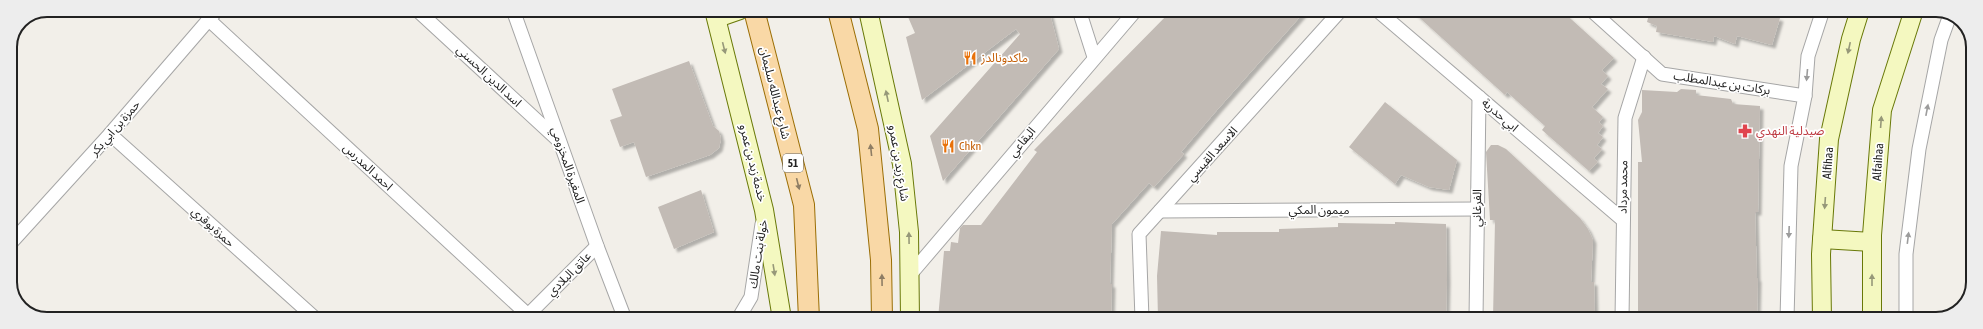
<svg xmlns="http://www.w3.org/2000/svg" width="1983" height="329" viewBox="0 0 1983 329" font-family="'Asap Condensed','Noto Sans Arabic',sans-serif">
	<defs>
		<filter id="shadow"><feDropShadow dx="3.5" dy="3.5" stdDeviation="1" flood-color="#0004"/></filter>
	</defs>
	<rect width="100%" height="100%" fill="#f2efe9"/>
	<!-- building -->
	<g fill="#c2bbb5" filter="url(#shadow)">
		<path d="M 905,10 L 1049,10 L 1059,49 L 943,181 L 930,136 L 1020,34 L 1016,29 L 922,100 L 906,37 L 915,33 Z"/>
		<path d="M 1172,10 L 1306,10 L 1217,110 L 1181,152 L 1184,154 L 1154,187 L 1149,183 L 1112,224 L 1110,284 L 1112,284 L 1111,319 L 938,319 L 944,251 L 950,251 L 951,242 L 958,243 L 960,228 L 963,225 L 981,225 L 1037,152 L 1034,150 Z"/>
		<path d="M 1411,10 L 1561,10 L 1614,58 L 1602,70 L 1608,76 L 1601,84 L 1608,89 L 1592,107 L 1603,117 L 1599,122 L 1603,126 L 1598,133 L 1603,137 L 1597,145 L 1602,149 L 1594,158 L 1598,162 L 1589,171 L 1542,130 L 1545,126 L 1507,92 L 1505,95 Z"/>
		<path d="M 1650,10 L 1753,10 L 1780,18 L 1772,45 L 1737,36 L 1735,44 L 1714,36 L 1713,42 L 1656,32 L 1657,26 L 1647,22 Z"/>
		<path d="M 689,61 L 713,126 L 719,131 L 721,139 L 719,148 L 710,155 L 646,177 L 634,142 L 620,147 L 610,120 L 622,116 L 612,89 Z"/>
		<path d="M 1681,89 L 1696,90 L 1696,95 L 1731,99 L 1733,104 L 1760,106 L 1758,212 L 1755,212 L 1757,278 L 1758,278 L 1757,319 L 1638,319 L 1638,162 L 1642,162 L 1638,120 L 1642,112 L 1642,90 L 1677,92 Z"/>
		<path d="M 1385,102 L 1457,160 L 1449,190 L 1429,187 L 1401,175 L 1395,184 L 1349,147 Z"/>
		<path d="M 1491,145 L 1498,145 L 1506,149 L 1580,218 L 1588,229 L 1593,240 L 1591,282 L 1594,282 L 1595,319 L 1493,319 L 1495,220 L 1490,220 L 1486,152 Z"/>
		<path d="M 701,190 L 714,232 L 674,249 L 658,207 Z"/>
		<path d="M 1395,222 L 1446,224 L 1447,280 L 1446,319 L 1158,319 L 1157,276 L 1161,231 L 1217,235 L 1217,232 L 1279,232 L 1279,229 L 1338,227 L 1338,223 L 1395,224 Z"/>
	</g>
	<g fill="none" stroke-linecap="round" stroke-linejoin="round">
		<!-- street casing -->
		<g stroke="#a6a6a6" stroke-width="15">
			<g id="street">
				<path d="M 417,10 L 558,140"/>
				<path d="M 513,10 L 597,246 L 625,319"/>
				<path d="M 1079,10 L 1094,57"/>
				<path d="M 1377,10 L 1623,220"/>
				<path d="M 1591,10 L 1662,74 L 1805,96"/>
				<path d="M 208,19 L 528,315"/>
				<path d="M 110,134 L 316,319"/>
				<path d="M 1160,211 L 1477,209"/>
				<path d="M 10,244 L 110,134 L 217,10"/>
				<path d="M 909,276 L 1136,10"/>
				<path d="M 524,319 L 597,246"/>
				<path d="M 738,319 L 751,297 L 762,224"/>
				<path d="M 1142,319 L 1139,234 L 1341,10"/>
				<path d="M 1476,319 L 1479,97"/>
				<path d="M 1622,319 L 1625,118 L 1644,57"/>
				<path d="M 1787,319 L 1791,166 L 1805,96 L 1808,56 L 1823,10"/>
				<path d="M 1906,319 L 1906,254 L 1919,149 L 1941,40 L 1950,15"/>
			</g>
		</g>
		<!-- secondary casing -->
		<g stroke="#697908" stroke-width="20">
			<g id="secondary">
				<path d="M 714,10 L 764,210 L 782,319"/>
				<path d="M 868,10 L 902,164 L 909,232 L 910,319"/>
				<path d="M 717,18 L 740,10"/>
				<path d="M 1822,239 L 1872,242"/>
				<path d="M 1822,319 L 1821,254 L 1829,139 L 1851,39 L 1860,10"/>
				<path d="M 1872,319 L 1872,235 L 1882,110 L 1914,10"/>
			</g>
		</g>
		<!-- primary casing -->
		<g stroke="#9b6e05" stroke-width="22">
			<g id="primary">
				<path d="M 754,10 L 804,205 L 809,319"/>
				<path d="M 838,10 L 868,129 L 881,260 L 882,319"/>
			</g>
		</g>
		<!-- street -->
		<use href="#street" stroke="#fff" stroke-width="13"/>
		<!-- secondary -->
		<use href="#secondary" stroke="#f4f8c0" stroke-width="18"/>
		<!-- primary -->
		<use href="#primary" stroke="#f9d8a6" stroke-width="20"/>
	</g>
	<!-- one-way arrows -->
	<defs><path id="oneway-solid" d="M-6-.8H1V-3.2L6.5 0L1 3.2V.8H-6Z"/></defs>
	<g fill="#969879">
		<use href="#oneway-solid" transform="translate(724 48) rotate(76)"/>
		<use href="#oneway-solid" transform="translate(1849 48) rotate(102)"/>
		<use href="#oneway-solid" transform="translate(887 96) rotate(-102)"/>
		<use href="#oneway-solid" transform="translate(1881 122) rotate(-86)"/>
		<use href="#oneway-solid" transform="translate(1825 203) rotate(94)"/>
		<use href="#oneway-solid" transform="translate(909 238) rotate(-91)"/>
		<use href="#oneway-solid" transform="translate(774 270) rotate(81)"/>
		<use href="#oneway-solid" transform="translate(1872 280) rotate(-90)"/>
	</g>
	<g fill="#9c9c9c">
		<use href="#oneway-solid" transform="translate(1807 75) rotate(95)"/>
		<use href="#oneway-solid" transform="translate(1927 110) rotate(-79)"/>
		<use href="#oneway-solid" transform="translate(1789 232) rotate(92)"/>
		<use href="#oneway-solid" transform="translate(1908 238) rotate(-83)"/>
	</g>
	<g fill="#8e7d64">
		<use href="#oneway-solid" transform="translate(871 150) rotate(-96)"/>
		<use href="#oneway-solid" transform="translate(798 184) rotate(76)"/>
		<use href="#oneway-solid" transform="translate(882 280) rotate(-91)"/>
	</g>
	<!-- icons -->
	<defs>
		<g id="restaurant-bare" transform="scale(1.08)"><path d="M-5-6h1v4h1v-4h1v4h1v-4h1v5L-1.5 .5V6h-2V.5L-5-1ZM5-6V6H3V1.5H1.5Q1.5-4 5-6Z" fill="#e8710a" stroke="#fff" stroke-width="2.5" paint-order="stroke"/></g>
		<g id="pharmacy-bare" transform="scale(1.08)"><path d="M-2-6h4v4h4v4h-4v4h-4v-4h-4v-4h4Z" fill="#e0444e" stroke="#fff" stroke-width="2.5" paint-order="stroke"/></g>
	</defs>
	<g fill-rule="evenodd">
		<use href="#restaurant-bare" x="970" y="58"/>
		<use href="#pharmacy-bare" x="1745" y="131"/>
		<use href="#restaurant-bare" x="948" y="146"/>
	</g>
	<g text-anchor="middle" stroke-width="3.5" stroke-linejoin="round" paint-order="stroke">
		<!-- shield labels -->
		<rect fill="#fff" stroke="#646464" stroke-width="1" x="783" y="154" width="20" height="18" rx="3"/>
		<g font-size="11" font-weight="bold" fill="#222">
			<text x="793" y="167">51</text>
		</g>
		<!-- food labels -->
		<g font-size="12" fill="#c56008" stroke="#fff" text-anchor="start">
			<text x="981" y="62">ماكدونالدز</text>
			<text x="959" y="150">Chkn</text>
		</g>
		<!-- street labels -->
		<g font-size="12" fill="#222" stroke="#fff">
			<text transform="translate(489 76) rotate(43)" y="4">اسد الدين الحسني</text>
			<text transform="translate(1722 83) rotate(9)" y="4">بركات بن عبدالمطلب</text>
			<text transform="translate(775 93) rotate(76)" y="4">شارع عبدالله سليمان</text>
			<text transform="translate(1500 115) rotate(41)" y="4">ابي حدرية</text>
			<text transform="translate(115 128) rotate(-49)" y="4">حمزة بن ابي بكر</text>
			<text transform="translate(1022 142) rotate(-50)" y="4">البقاعي</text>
			<text transform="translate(1212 154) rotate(-48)" y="4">الاسعد القيسي</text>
			<text transform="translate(1878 162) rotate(-86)" y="4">Alfaihaa</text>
			<text transform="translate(753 163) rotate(76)" y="4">خدمة زيد بن عمرو</text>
			<text transform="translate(899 163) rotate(81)" y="4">شارع زيد بن عمرو</text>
			<text transform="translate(1828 163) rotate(-86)" y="4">Alfihaa</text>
			<text transform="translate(568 165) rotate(71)" y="4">المغيرة المخزومي</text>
			<text transform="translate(368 167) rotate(43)" y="4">احمد المدرس</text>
			<text transform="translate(1623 187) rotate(-89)" y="4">محمد مرداد</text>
			<text transform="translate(1477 208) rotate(-89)" y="4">الفرغاني</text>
			<text x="1319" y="214">ميمون المكي</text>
			<text transform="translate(213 227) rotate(42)" y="4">حمزة بوقري</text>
			<text transform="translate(758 254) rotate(-81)" y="4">خولة بنت مالك</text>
			<text transform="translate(569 274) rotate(-45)" y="4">عاتق البلادي</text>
		</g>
		<!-- health labels -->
		<g font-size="12" fill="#be3a42" stroke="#fff" text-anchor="start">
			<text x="1756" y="135">صيدلية النهدي</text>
		</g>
	</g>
	<!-- crop -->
	<path d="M0 0H1983V329H0ZM47 17H1936A30 30 0 0 1 1966 47V282A30 30 0 0 1 1936 312H47A30 30 0 0 1 17 282V47A30 30 0 0 1 47 17Z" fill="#ededed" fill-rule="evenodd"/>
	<path fill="none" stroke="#222" stroke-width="2" d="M47 17H1936A30 30 0 0 1 1966 47V282A30 30 0 0 1 1936 312H47A30 30 0 0 1 17 282V47A30 30 0 0 1 47 17Z"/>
</svg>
